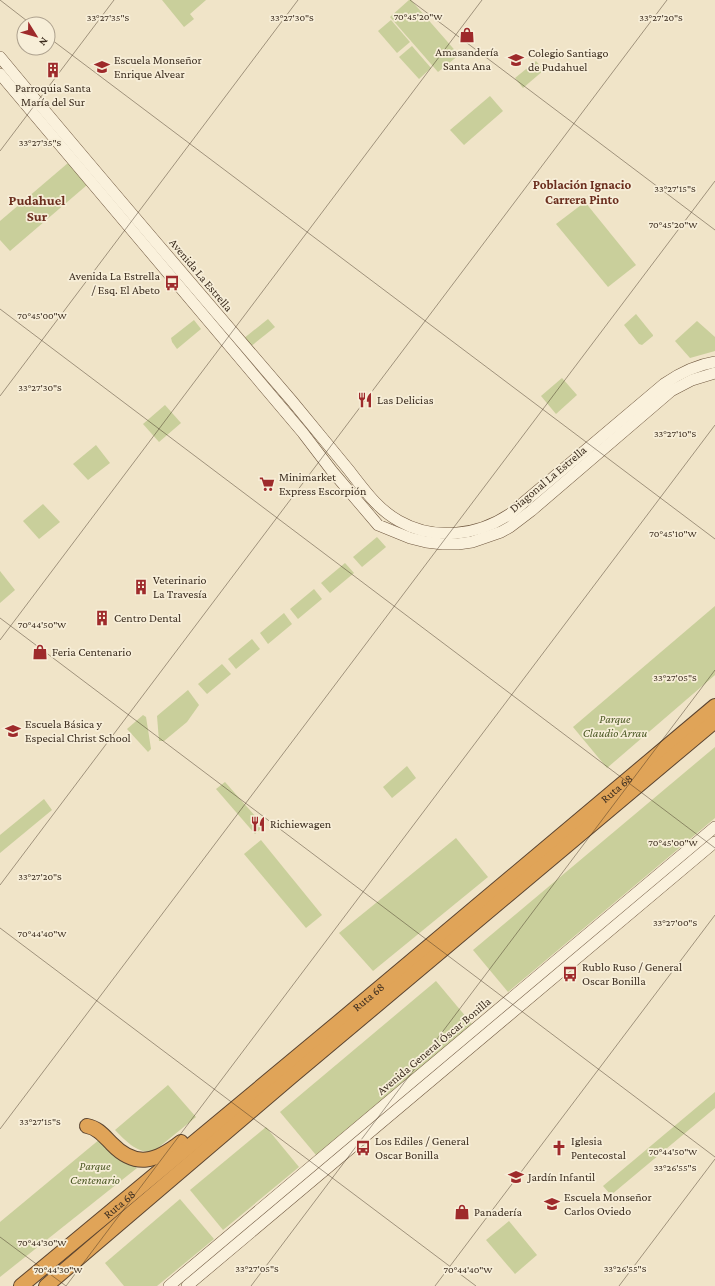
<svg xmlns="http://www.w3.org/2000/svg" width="715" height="1286" viewBox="0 0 715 1286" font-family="'Crimson Pro',serif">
	<rect width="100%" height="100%" fill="#f0e4c8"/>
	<!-- green -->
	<g fill="#c9cf9b">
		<path d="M 162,0 L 206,0 L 190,14 L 194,19 L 184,27 Z"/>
		<path d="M 409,0 L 411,0 L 459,55 L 438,72 L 390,17 Z"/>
		<path d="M 391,20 L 410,42 L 397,53 L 378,31 Z"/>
		<path d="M 412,46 L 431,68 L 419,79 L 399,57 Z"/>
		<path d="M 536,61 L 544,70 L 523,88 L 515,78 Z"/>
		<path d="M 490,96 L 503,111 L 464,145 L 450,130 Z"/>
		<path d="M 68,163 L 87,185 L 10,251 L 0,240 L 0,221 Z"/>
		<path d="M 585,202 L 636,265 L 608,287 L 556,224 Z"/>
		<path d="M 636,314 L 653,335 L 653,336 L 642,345 L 639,344 L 624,325 Z"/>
		<path d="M 268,319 L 275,327 L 250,347 L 243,339 Z"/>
		<path d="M 194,320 L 201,329 L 177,349 L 172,342 L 171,338 Z"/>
		<path d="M 697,321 L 715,337 L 715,351 L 690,358 L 675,341 Z"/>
		<path d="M 562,378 L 577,395 L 556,414 L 541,396 Z"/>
		<path d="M 165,405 L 181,423 L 159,442 L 143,424 Z"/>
		<path d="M 96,445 L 110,463 L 88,480 L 73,464 Z"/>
		<path d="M 43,504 L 60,522 L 39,539 L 23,521 Z"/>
		<path d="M 377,537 L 386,547 L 362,567 L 353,557 Z"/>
		<path d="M 345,563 L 354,573 L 330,593 L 321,583 Z"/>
		<path d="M 0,571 L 15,590 L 0,603 Z"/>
		<path d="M 314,589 L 322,599 L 298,619 L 290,609 Z"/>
		<path d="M 715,606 L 715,675 L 607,768 L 573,727 Z"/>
		<path d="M 284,613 L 292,624 L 268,644 L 260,633 Z"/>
		<path d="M 252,639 L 260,649 L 236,669 L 228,659 Z"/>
		<path d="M 222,664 L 231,674 L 207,694 L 198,684 Z"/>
		<path d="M 188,690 L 199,705 L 187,722 L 164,741 L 159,741 L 157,716 Z"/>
		<path d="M 143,715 L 146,717 L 151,749 L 148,752 L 127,729 Z"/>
		<path d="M 715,747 L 715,818 L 508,992 L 473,950 Z"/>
		<path d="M 407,766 L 416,778 L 392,798 L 383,787 Z"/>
		<path d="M 225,782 L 264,826 L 255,834 L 216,789 Z"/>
		<path d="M 44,799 L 52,810 L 0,853 L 0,835 Z"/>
		<path d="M 456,838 L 488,877 L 373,971 L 339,933 Z"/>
		<path d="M 261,840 L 322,915 L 306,928 L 244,854 Z"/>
		<path d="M 436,981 L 472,1024 L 316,1155 L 280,1112 Z"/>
		<path d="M 168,1085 L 196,1117 L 153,1152 C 136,1153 126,1141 115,1130 Z"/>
		<path d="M 715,1092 L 715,1108 L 611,1195 L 603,1186 Z"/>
		<path d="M 266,1127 L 299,1167 L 223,1230 L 190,1190 Z"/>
		<path d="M 100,1139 L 137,1168 L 0,1277 L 0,1222 Z"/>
		<path d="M 180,1199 L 214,1239 L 157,1286 L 124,1286 L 105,1263 Z"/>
		<path d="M 509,1221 L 537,1255 L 515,1274 L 486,1240 Z"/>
	</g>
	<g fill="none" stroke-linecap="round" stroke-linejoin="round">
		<!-- secondary casing -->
		<g stroke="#6f573f" stroke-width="12">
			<g id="secondary">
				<path d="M 0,57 C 96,173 194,287 292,401 C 311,424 329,446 348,469 C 363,488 377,509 399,521 C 434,541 477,536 510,514 L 664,384 C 680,373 696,365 715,362"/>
				<path d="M 0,74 L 303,433 L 332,471 L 378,525 L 410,538 L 426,542 L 443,544 L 458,544 L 472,542 L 501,532 L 510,527 L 531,511 L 671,391 L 692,380 L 715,373"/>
				<path d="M 169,1286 L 715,827"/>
				<path d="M 187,1286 L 715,842"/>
			</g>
		</g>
		<!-- highway casing -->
		<g stroke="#5b4430" stroke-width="16">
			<g id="highway">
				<path d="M 87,1126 C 98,1128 104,1136 112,1144 C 136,1169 157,1161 181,1142"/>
				<path id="s1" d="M 21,1286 L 328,1031 L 715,706"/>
				<path d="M 46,1286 L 291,1077 L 715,721"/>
			</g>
		</g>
		<!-- secondary -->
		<use href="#secondary" stroke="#faf1dc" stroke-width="11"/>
		<!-- highway -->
		<use href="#highway" stroke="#e0a458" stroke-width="14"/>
	</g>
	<!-- ticks -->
	<path fill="none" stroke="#3d2e20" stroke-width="1" stroke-opacity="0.45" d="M 0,0 L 31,24M 410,0 L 715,230M 48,37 L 715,539M 0,151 L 114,0M 0,309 L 715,848M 0,396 L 298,0M 0,618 L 715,1157M 0,640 L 482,0M 0,885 L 667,0M 0,928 L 476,1286M 0,1129 L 715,181M 0,1237 L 66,1286M 66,1286 L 715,425M 251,1286 L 715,670M 435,1286 L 715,915M 619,1286 L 715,1159"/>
	<!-- icons -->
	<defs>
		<g id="shop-bare" transform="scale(1.2)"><path d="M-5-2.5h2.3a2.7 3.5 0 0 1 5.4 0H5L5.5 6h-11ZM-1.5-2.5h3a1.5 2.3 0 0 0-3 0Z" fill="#9e2a2b" stroke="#f7eed8" stroke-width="2.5" paint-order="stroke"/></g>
		<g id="school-bare" transform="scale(1.2)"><path d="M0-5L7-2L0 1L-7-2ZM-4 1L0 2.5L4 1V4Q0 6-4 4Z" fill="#9e2a2b" stroke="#f7eed8" stroke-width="2.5" paint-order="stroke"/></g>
		<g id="building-bare" transform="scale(1.2)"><path d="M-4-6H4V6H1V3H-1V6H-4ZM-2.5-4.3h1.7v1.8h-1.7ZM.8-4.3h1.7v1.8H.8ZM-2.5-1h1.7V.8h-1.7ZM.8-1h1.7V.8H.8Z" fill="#9e2a2b" stroke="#f7eed8" stroke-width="2.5" paint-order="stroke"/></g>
		<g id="bus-bare" transform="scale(1.2)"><path d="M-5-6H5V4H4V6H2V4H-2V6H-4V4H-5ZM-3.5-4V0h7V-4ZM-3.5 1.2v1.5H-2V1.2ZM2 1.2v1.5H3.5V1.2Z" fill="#9e2a2b" stroke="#f7eed8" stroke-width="2.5" paint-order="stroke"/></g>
		<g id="restaurant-bare" transform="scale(1.2)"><path d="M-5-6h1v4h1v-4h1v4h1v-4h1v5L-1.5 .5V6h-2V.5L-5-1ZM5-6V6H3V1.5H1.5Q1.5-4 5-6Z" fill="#9e2a2b" stroke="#f7eed8" stroke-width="2.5" paint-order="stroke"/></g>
		<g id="supermarket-bare" transform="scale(1.2)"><path d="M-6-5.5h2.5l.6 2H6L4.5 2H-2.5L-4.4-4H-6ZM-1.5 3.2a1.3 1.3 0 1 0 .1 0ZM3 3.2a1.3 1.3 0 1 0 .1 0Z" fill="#9e2a2b" stroke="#f7eed8" stroke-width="2.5" paint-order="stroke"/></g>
		<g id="church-bare" transform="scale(1.2)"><path d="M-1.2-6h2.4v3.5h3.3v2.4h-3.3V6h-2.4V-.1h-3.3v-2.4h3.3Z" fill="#9e2a2b" stroke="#f7eed8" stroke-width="2.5" paint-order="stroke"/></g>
	</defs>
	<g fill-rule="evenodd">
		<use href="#shop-bare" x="467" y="35"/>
		<use href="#school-bare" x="516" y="60"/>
		<use href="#school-bare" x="102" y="67"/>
		<use href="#building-bare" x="53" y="70"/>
		<use href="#bus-bare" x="172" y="283"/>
		<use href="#restaurant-bare" x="365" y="400"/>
		<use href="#supermarket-bare" x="267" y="484"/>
		<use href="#building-bare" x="141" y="587"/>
		<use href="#building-bare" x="102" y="618"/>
		<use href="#shop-bare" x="40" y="652"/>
		<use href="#school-bare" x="13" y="731"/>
		<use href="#restaurant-bare" x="258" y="824"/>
		<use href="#bus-bare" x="570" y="974"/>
		<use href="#bus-bare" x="363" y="1148"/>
		<use href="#church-bare" x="559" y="1148"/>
		<use href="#school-bare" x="516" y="1177"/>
		<use href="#school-bare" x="552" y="1204"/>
		<use href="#shop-bare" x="462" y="1212"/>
	</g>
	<g text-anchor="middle" stroke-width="3.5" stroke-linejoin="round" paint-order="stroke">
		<!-- poi labels -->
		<g font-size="12" fill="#3d2e20" stroke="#f7eed8" text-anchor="start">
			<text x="467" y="56" text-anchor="middle">Amasandería<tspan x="467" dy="14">Santa Ana</tspan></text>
			<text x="528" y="57">Colegio Santiago<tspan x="528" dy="14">de Pudahuel</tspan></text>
			<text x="114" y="64">Escuela Monseñor<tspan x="114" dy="14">Enrique Alvear</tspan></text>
			<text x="53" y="92" text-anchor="middle">Parroquia Santa<tspan x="53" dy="14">María del Sur</tspan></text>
			<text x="160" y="280" text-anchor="end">Avenida La Estrella<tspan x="160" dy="14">/ Esq. El Abeto</tspan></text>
			<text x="377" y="404">Las Delicias</text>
			<text x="279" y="481">Minimarket<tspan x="279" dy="14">Express Escorpión</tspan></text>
			<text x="153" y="584">Veterinario<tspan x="153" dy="14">La Travesía</tspan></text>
			<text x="114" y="622">Centro Dental</text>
			<text x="52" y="656">Feria Centenario</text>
			<text x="25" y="728">Escuela Básica y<tspan x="25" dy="14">Especial Christ School</tspan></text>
			<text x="270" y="828">Richiewagen</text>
			<text x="582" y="971">Rublo Ruso / General<tspan x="582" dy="14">Oscar Bonilla</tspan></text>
			<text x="375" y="1145">Los Ediles / General<tspan x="375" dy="14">Oscar Bonilla</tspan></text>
			<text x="571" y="1145">Iglesia<tspan x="571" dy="14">Pentecostal</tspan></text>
			<text x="528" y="1181">Jardín Infantil</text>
			<text x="564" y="1201">Escuela Monseñor<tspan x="564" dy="14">Carlos Oviedo</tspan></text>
			<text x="474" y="1216">Panadería</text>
		</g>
		<!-- street labels -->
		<g font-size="12" fill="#3d2e20" stroke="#f7eed8">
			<text transform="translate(201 275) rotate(50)" y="4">Avenida La Estrella</text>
			<text transform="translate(548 479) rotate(-40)" y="4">Diagonal La Estrella</text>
			<text dy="4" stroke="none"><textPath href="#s1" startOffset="776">Ruta 68</textPath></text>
			<text dy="4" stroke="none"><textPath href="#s1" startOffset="452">Ruta 68</textPath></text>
			<text transform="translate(434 1046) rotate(-40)" y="4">Avenida General Óscar Bonilla</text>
			<text dy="4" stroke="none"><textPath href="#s1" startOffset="128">Ruta 68</textPath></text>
		</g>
		<!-- park labels -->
		<g font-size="12" font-style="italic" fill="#4d5a26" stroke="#f7eed8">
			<text x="615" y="723">Parque<tspan x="615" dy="14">Claudio Arrau</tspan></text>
			<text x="95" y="1170">Parque<tspan x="95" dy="14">Centenario</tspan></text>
		</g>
		<!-- neighbourhood labels -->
		<g font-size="13" font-weight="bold" fill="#6b2e1e" stroke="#f7eed8">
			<text x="582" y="189">Población Ignacio<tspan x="582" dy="15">Carrera Pinto</tspan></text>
		</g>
		<!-- quarter labels -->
		<g font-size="14" font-weight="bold" fill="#6b2e1e" stroke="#f7eed8">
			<text x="37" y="205">Pudahuel<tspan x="37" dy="16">Sur</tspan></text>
		</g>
	</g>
	<g font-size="10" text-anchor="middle" fill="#3d2e20" stroke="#f7eed8" stroke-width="3.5" stroke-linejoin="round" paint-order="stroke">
		<text x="418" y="20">70°45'20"W</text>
		<text x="108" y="21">33°27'35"S</text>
		<text x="292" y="21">33°27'30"S</text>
		<text x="661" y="21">33°27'20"S</text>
		<text x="40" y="146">33°27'35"S</text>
		<text x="675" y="192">33°27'15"S</text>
		<text x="673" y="228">70°45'20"W</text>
		<text x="42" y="319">70°45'00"W</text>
		<text x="40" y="391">33°27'30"S</text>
		<text x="675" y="437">33°27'10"S</text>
		<text x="673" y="537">70°45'10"W</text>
		<text x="42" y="628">70°44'50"W</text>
		<text x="675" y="681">33°27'05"S</text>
		<text x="673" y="846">70°45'00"W</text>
		<text x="40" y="880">33°27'20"S</text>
		<text x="675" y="926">33°27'00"S</text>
		<text x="42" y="937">70°44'40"W</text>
		<text x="40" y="1125">33°27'15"S</text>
		<text x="673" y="1155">70°44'50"W</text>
		<text x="675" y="1171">33°26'55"S</text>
		<text x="42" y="1246">70°44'30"W</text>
		<text x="257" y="1272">33°27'05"S</text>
		<text x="625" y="1272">33°26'55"S</text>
		<text x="58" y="1273">70°44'30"W</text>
		<text x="468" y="1273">70°44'40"W</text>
	</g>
	<!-- north arrow -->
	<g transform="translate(36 36) rotate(127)"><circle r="19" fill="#f7eed8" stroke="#ada18e"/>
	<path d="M0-3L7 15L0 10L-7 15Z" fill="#9e2a2b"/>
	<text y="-6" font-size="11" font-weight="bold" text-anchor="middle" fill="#3d2e20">N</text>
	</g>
</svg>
